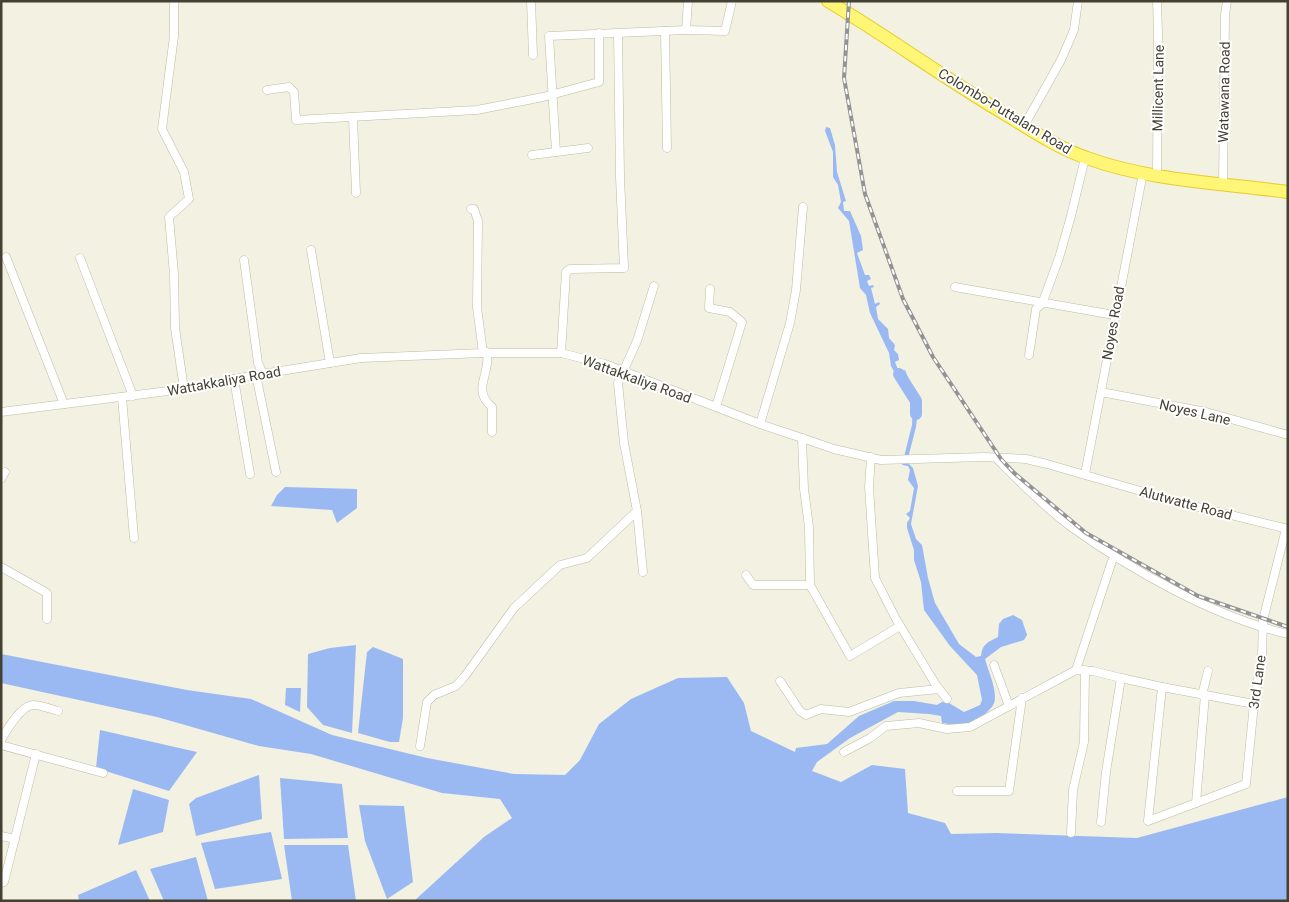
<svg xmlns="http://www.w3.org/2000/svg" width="1289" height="902" viewBox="0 0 1289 902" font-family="Roboto,sans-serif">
	<rect width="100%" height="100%" fill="#f2f1e2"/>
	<!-- water -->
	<g fill="#9ab9f3">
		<path d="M 826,127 L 830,128 L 835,145 L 837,172 L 846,201 L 843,202 L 844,211 L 850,211 L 861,236 L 863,250 L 857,253 L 865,275 L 869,275 L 871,279 L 867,281 L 869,286 L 873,285 L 874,287 L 871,288 L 875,304 L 879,302 L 880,304 L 876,307 L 878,319 L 888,329 L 889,338 L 895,345 L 894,350 L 898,354 L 899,360 L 895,362 L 899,372 L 905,370 L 909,380 L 906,392 L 919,402 L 916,427 L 907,462 L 913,468 L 918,486 L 911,524 L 916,539 L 922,545 L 928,578 L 935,603 L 959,644 L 976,657 L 981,656 C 982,644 988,642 998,637 L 999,624 L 1003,619 L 1013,615 L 1022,620 L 1027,635 L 1024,640 L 1001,647 L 985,659 C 988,670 995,685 995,697 C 995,703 993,706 989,710 C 976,725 960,726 942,723 L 941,716 L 929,714 L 898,712 L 850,738 L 817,762 L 812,771 L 841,782 L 872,765 L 905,769 L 908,813 L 945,823 L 951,834 L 996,833 L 1137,838 L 1288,797 L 1288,901 L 414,901 L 484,837 L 512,818 L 500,799 L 442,793 L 311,754 L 259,746 L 157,717 L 1,683 L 1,654 L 187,690 L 251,699 L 332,735 L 427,758 L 514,774 L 565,775 L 580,760 L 599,724 L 631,699 L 678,678 L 727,677 L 744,703 L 751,731 L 795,752 L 796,748 L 827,744 L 859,716 L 894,701 L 914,701 L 937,705 L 942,702 L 949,703 L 964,712 L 980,705 L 982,700 L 977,675 L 950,646 L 924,610 L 921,582 L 914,560 L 914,550 L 907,528 L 907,523 L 910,518 L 906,514 L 910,511 L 914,488 L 908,480 L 910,470 L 908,466 L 902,465 L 912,425 L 913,405 L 891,366 L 889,353 L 870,313 L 866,295 L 860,288 L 849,221 L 838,208 L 841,202 L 838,185 L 833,177 L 833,152 L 825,131 Z"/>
		<path d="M 285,487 L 357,489 L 357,508 L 337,523 L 332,510 L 271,506 L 277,495 Z"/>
		<path d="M 356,645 L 352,733 L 323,725 L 307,707 L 308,654 L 330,648 Z"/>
		<path d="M 373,647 L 403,659 L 403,718 L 399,742 L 390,742 L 358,733 L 367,652 Z"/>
		<path d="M 286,688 L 301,688 L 300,712 L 285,705 Z"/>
		<path d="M 100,730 L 197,752 L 169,791 L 96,768 Z"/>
		<path d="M 259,775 L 262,819 L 196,836 L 189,804 L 196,798 Z"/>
		<path d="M 280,778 L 342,784 L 348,838 L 284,839 Z"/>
		<path d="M 133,789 L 169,800 L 163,832 L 118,845 Z"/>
		<path d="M 359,805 L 404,806 L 413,882 L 387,899 L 365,841 Z"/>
		<path d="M 271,832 L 282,879 L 215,889 L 201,843 Z"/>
		<path d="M 284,845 L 348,845 L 356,901 L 292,901 Z"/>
		<path d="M 196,857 L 208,901 L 164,901 L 150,869 Z"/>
		<path d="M 136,870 L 150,901 L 79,901 L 78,895 Z"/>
	</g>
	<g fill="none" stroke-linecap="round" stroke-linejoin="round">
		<!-- river -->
		<path stroke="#9ab9f3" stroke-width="12" d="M 899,374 L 916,401 L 916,414"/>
		<!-- minor casing -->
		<g stroke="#bebba4" stroke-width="9">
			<g id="minor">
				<path d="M 174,1 L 174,36 L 162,129 L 184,172 L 189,199 L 169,217 L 174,274 L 175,328 L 184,389"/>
				<path d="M 531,1 L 533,55"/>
				<path d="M 686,30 L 688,1"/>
				<path d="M 665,31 L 667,148"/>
				<path d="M 267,90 L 289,87 L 294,92 L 296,120 L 477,110 L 543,97 L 599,82 L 599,33"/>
				<path d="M 353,118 L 356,193"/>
				<path d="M 1024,126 L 1061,60 L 1074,30 L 1078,1"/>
				<path d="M 556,152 L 549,36 L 686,30 L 725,31 L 732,1"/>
				<path d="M 532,155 L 588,148"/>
				<path d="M 1157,175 L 1158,33 L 1157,1"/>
				<path d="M 1223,184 L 1225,15 L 1227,1"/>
				<path d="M 471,209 L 474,209 L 478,221 L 477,307 L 483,353"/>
				<path d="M 311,250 L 330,363"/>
				<path d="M 6,257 L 64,404"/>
				<path d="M 80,258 L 133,396"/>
				<path d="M 244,260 L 258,363 L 263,374"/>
				<path d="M 955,287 L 1114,315"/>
				<path d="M 710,289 L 709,308 L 730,312 L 742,322 L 716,407"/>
				<path d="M 487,352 C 491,375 471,389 492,407 L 492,432"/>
				<path d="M 561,353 L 566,272 L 570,269 L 624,268 L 620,177 L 618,34"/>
				<path d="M 1029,355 L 1036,309 L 1042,304 L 1059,258 L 1071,216 L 1085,158"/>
				<path d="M 256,375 L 276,472"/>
				<path d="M 234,379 L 250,474"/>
				<path d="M 1101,392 L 1206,412 L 1288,435"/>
				<path d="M 122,397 L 134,538"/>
				<path d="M 1,412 L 184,389 L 256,375 L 361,358 L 483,353 L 561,353 L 605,364 L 760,424 L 802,438 L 834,449 L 881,460 L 984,457 L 1026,459 L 1047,464 L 1182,503 L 1288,529"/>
				<path d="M 760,424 L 790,323 L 796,290 L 803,207"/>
				<path d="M 802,438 L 804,489 L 809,527 L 810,585 L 850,656 L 900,626"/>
				<path d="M 871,457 L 869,487 L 875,578 L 896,619 L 936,685 L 947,699"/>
				<path d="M 996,458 C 1018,480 1045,508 1070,526 C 1131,570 1214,617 1288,634"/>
				<path d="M 1085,474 L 1143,173"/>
				<path d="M 1,479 L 5,472"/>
				<path d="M 1,567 L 47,593 L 47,619"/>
				<path d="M 643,572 L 637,511 L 624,443 L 618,383 L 637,341 L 654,286"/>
				<path d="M 746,575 L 753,585 L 810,585"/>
				<path d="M 994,665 L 1009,706"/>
				<path d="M 1076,670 L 1112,561"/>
				<path d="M 780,681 L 800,711 L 806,715 L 821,709 L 849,712 L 899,693 L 939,689"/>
				<path d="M 1162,687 L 1148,821 L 1196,803 L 1205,695"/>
				<path d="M 1202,695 L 1208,671"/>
				<path d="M 1,740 C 6,731 22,704 34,705 C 41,705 50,709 58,711"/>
				<path d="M 1,745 L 103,773"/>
				<path d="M 420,746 L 427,702 L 434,695 L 456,686 L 465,676 L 514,608 L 560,565 L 587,558 L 637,511"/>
				<path d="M 844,752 L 870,738 L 886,726 L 919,723 L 947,729 L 970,727 L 1076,670 L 1093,671 L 1121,678"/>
				<path d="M 957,791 L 1009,791 L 1022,698"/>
				<path d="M 1196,803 L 1246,784 L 1254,704 L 1262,656 L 1263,620 L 1286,529"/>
				<path d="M 1101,822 L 1106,772 L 1121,678 L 1162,687 L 1254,704"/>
				<path d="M 1071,833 L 1073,790 L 1084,742 L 1085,670"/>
				<path d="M 1,836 L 15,839"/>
				<path d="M 1,883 L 4,882 L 36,754"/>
			</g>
		</g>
		<!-- trunk casing -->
		<g stroke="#e5cd29" stroke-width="14">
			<path id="trunk" d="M 828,1 C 890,38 948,81 1010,117 C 1034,132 1060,149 1087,158 C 1150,181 1221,183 1288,192"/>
		</g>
		<!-- minor -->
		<use href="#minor" stroke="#fff" stroke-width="8"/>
		<!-- trunk -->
		<use href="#trunk" stroke="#fff577" stroke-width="12"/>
		<!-- rail casing -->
		<g stroke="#939393" stroke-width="4">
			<path id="rail" d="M 849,1 L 844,78 L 865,194 L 903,299 L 933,357 L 1001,459 L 1014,473 L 1086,533 L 1198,596 L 1288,627"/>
		</g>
		<!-- rail -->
		<use href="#rail" stroke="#fff" stroke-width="2" stroke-dasharray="5.5" stroke-linecap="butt"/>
	</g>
	<g text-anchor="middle" stroke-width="4" stroke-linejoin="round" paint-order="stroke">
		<!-- street labels -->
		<g font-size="14" fill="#444132" stroke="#fff">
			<text transform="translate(1158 88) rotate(-89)" y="5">Millicent Lane</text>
			<text transform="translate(1224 92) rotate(-89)" y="5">Watawana Road</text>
			<text transform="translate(1005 111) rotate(31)" y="5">Colombo-Puttalam Road</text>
			<text transform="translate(1113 323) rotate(-80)" y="5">Noyes Road</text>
			<text transform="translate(637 379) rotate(20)" y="5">Wattakkaliya Road</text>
			<text transform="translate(224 381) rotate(-10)" y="5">Wattakkaliya Road</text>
			<text transform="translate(1195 412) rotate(13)" y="5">Noyes Lane</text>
			<text transform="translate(1186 503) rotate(15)" y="5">Alutwatte Road</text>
			<text transform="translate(1257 682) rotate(-82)" y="5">3rd Lane</text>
		</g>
	</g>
	<!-- border -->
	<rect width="1289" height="902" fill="none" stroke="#444132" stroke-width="5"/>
</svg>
